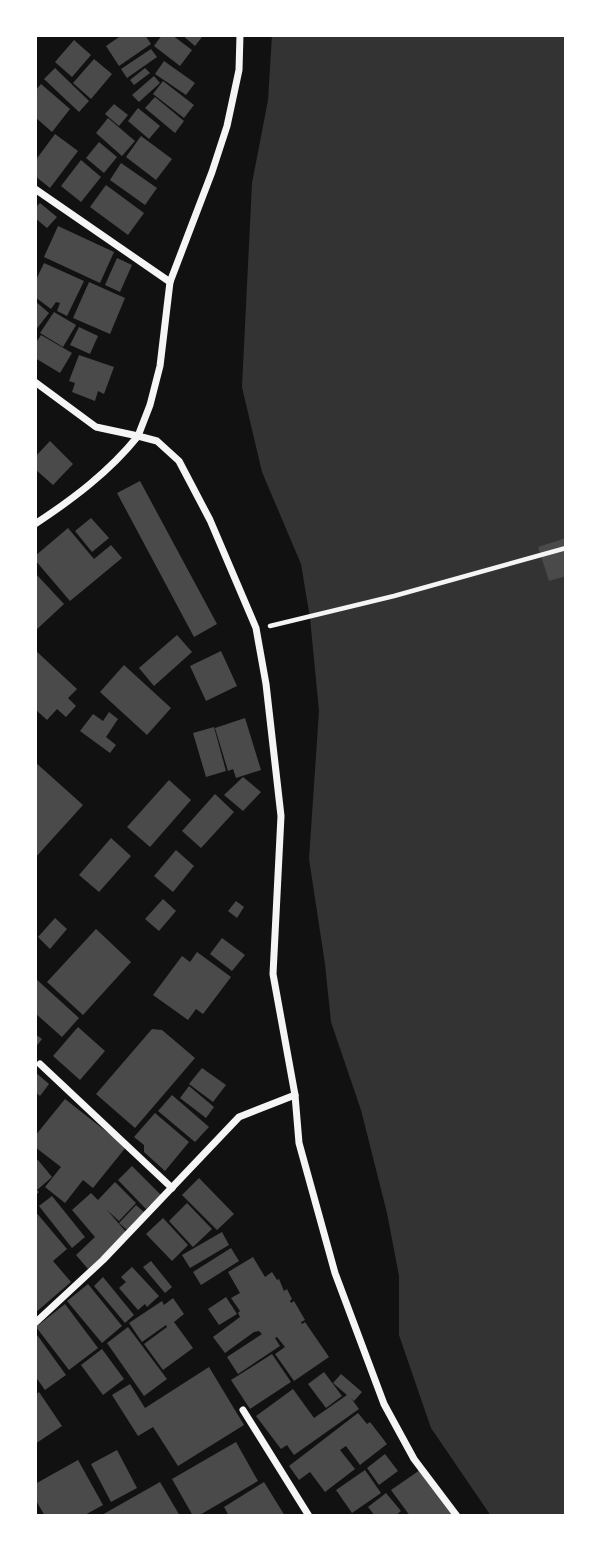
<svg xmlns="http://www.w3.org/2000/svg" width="601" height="1551" viewBox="0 0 601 1551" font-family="'Sofia Sans Condensed',sans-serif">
	<rect width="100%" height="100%" fill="#111"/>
	<!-- water -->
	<path fill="#333" d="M 272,35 L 566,35 L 566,1516 L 491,1516 L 431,1428 L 399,1335 L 399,1276 L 387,1213 L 361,1110 L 331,1022 L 325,964 L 309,859 L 319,711 L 310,618 L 301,564 L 262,472 L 242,387 L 252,183 L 268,100 Z"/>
	<!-- building -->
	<g fill="#4a4a4a">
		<path d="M 122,35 L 145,35 L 151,44 L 119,66 L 106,46 Z"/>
		<path d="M 162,35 L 172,35 L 192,50 L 180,66 L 154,46 Z"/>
		<path d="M 182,35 L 199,35 L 202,37 L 195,46 Z"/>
		<path d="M 74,40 L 91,55 L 72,77 L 55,62 Z"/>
		<path d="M 151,49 L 157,57 L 127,78 L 121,69 Z"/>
		<path d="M 94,59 L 112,74 L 91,99 L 73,83 Z"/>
		<path d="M 164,61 L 195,83 L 186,95 L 155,74 Z"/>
		<path d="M 55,68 L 89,101 L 79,112 L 44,79 Z"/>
		<path d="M 145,68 L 150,73 L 134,85 L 130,80 Z"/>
		<path d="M 154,76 L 160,83 L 139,102 L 132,95 Z"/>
		<path d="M 163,81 L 194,105 L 184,118 L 153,94 Z"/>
		<path d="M 41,84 L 70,109 L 52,132 L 35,117 L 35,91 Z"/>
		<path d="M 155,97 L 184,121 L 175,133 L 145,108 Z"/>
		<path d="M 114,104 L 128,115 L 119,126 L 105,114 Z"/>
		<path d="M 138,108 L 160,126 L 149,139 L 128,121 Z"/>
		<path d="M 108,118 L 135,141 L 122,156 L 96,133 Z"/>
		<path d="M 55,134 L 78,151 L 50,188 L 35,176 L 35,161 Z"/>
		<path d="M 141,136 L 172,159 L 156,180 L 126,157 Z"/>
		<path d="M 99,142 L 117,157 L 104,173 L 86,158 Z"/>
		<path d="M 81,160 L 101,177 L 81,202 L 61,186 Z"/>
		<path d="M 121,163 L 157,188 L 145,205 L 110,180 Z"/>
		<path d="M 106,185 L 144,213 L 128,235 L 90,207 Z"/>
		<path d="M 40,203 L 57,217 L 47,228 L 35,218 L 35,208 Z"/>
		<path d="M 58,226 L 114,252 L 100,283 L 44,257 Z"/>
		<path d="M 117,258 L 132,265 L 120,292 L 105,285 Z"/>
		<path d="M 44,263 L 84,281 L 67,316 L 57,311 L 60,303 L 56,302 L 51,309 L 35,297 L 37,293 L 35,292 L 35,282 Z"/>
		<path d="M 89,282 L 125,298 L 110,334 L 73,318 Z"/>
		<path d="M 35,301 L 49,313 L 35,331 Z"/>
		<path d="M 54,312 L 76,325 L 63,347 L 40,333 Z"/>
		<path d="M 79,327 L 98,336 L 90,354 L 70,345 Z"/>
		<path d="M 41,335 L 72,353 L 60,373 L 35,358 L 35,344 Z"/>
		<path d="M 79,355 L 114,367 L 104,394 L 98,391 L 95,401 L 72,392 L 75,383 L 69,381 Z"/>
		<path d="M 50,441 L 73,464 L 53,485 L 35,469 L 35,457 Z"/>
		<path d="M 140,481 L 217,624 L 194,637 L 117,493 Z"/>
		<path d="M 91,518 L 109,538 L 92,552 L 75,531 Z"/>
		<path d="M 68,528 L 94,559 L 111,545 L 122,558 L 70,601 L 35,560 L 35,556 Z"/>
		<path d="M 566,538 L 566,576 L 549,581 L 538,547 Z"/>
		<path d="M 35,573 L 64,604 L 35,631 Z"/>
		<path d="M 177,635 L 192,652 L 154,686 L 139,668 Z"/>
		<path d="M 35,650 L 77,689 L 68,698 L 76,706 L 66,717 L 57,709 L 47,720 L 35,709 Z"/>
		<path d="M 221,651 L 237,686 L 206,701 L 190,666 Z"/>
		<path d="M 124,665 L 171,708 L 147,735 L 100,692 Z"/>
		<path d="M 109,712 L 118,719 L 106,737 L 116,745 L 110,753 L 80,731 L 93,714 L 103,721 Z"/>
		<path d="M 245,718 L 261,770 L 236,778 L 233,769 L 228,771 L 215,728 Z"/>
		<path d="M 214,727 L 226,771 L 206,777 L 193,733 Z"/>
		<path d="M 35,762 L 83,805 L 35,858 Z"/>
		<path d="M 243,777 L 261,792 L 243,811 L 224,795 Z"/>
		<path d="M 169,780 L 191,800 L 150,847 L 127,827 Z"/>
		<path d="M 215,794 L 234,812 L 201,848 L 182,831 Z"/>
		<path d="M 111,838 L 131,856 L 99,892 L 79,875 Z"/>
		<path d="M 176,850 L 194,866 L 173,892 L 154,876 Z"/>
		<path d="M 163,899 L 176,911 L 159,931 L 145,919 Z"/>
		<path d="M 236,901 L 244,907 L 237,918 L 228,911 Z"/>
		<path d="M 55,918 L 67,929 L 50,949 L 38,937 Z"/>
		<path d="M 96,929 L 131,962 L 83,1015 L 47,982 Z"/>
		<path d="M 222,938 L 245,955 L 232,971 L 210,954 Z"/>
		<path d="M 197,952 L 231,977 L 203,1014 L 196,1009 L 188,1020 L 153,995 L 182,956 L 190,962 Z"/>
		<path d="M 35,978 L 79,1018 L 62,1037 L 35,1013 Z"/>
		<path d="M 78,1027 L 105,1051 L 80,1080 L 53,1056 Z"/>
		<path d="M 152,1029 L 162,1030 L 195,1058 L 135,1128 L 96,1094 Z"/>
		<path d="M 35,1034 L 42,1039 L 35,1048 Z"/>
		<path d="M 202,1068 L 226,1085 L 213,1102 L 189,1084 Z"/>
		<path d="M 35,1072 L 49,1084 L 40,1096 L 35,1092 Z"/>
		<path d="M 189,1086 L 214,1107 L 206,1118 L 180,1098 Z"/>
		<path d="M 172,1095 L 209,1127 L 195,1142 L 158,1111 Z"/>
		<path d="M 65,1099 L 126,1147 L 93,1188 L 83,1180 L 65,1203 L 45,1187 L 61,1167 L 35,1147 L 35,1136 Z"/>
		<path d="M 155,1113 L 189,1142 L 165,1171 L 144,1152 L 144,1145 L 134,1137 Z"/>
		<path d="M 38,1160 L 52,1177 L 37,1190 L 39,1192 L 35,1196 L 35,1162 Z"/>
		<path d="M 132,1166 L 161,1195 L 146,1209 L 118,1180 Z"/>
		<path d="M 199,1178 L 234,1214 L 217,1230 L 182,1195 Z"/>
		<path d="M 115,1182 L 136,1203 L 119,1221 L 107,1210 L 127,1233 L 88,1269 L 76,1255 L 95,1237 L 72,1210 L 91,1193 L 98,1200 Z"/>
		<path d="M 52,1196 L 85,1237 L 72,1248 L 39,1206 Z"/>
		<path d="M 187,1203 L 212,1229 L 193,1247 L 169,1221 Z"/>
		<path d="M 136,1205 L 144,1212 L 127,1230 L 119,1223 Z"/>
		<path d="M 35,1211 L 67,1249 L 53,1261 L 71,1282 L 35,1313 Z"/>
		<path d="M 163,1218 L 188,1245 L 172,1261 L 146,1234 Z"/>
		<path d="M 222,1232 L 229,1245 L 190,1268 L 182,1255 Z"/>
		<path d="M 231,1248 L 239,1261 L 201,1285 L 193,1272 Z"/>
		<path d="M 253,1257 L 265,1277 L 272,1272 L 277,1280 L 279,1279 L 284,1291 L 287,1289 L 292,1299 L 290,1301 L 291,1303 L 294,1301 L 305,1320 L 301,1322 L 302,1324 L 305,1322 L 329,1357 L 294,1381 L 275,1354 L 285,1347 L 277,1337 L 275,1338 L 280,1346 L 238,1374 L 227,1357 L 262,1334 L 259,1331 L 254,1332 L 225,1353 L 213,1337 L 240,1317 L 238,1313 L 240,1311 L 231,1298 L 240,1293 L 228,1272 Z"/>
		<path d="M 151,1261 L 172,1287 L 165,1293 L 143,1267 Z"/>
		<path d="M 132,1267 L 159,1296 L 147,1307 L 145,1304 L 138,1310 L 119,1288 L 126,1282 L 121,1277 Z"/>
		<path d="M 103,1277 L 134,1315 L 125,1323 L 94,1286 Z"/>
		<path d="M 88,1284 L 122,1326 L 102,1343 L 67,1301 Z"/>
		<path d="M 226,1297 L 237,1314 L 219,1325 L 208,1309 Z"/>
		<path d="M 173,1298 L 184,1314 L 174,1322 L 193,1348 L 163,1370 L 144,1344 L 167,1327 L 166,1325 L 142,1342 L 129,1323 L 162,1301 L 164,1305 Z"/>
		<path d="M 65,1304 L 98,1348 L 69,1370 L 36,1327 Z"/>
		<path d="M 128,1327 L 167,1379 L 144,1396 L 107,1343 Z"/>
		<path d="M 35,1332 L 66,1375 L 45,1390 L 35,1376 Z"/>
		<path d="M 102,1349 L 124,1379 L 103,1395 L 81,1365 Z"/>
		<path d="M 272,1354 L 291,1382 L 250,1409 L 231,1380 Z"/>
		<path d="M 209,1367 L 244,1425 L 178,1466 L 153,1427 L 138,1436 L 112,1395 L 130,1384 L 145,1408 Z"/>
		<path d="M 324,1372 L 342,1396 L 326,1408 L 308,1384 Z"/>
		<path d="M 341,1374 L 362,1392 L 354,1401 L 351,1398 L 359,1409 L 294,1455 L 287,1445 L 281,1449 L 256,1416 L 293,1389 L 314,1418 L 347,1395 L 333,1383 Z"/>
		<path d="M 39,1392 L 62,1426 L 35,1444 L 35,1395 Z"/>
		<path d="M 358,1413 L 367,1424 L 370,1422 L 387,1444 L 360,1465 L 346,1446 L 340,1450 L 355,1469 L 325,1492 L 310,1472 L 299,1480 L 289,1466 Z"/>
		<path d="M 236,1442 L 258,1481 L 198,1516 L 193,1516 L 172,1479 Z"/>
		<path d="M 117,1450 L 137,1488 L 111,1502 L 91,1464 Z"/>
		<path d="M 385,1454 L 398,1471 L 379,1485 L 367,1468 Z"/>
		<path d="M 78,1460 L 103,1505 L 83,1516 L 45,1516 L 35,1499 L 35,1484 Z"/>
		<path d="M 365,1470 L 381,1493 L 352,1513 L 336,1490 Z"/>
		<path d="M 420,1470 L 453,1516 L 410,1516 L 391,1490 Z"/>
		<path d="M 160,1482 L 180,1516 L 100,1516 Z"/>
		<path d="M 264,1482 L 285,1516 L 229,1516 L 224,1507 Z"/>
		<path d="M 386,1493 L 401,1511 L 395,1516 L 375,1516 L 368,1507 Z"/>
	</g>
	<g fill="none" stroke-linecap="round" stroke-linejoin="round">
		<!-- path -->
		<path stroke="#f5f5f5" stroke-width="4.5" d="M 270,626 L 394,596 L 566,548"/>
		<!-- minor -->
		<g stroke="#f5f5f5" stroke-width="7">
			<path d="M 240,35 L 239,70 L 227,126 L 212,172 L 170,282 L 160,366 L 150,405 L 138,436 L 157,441 L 179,461 L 210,520 L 256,628 L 266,684 L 281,816 L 273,974 L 295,1095 L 299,1143 L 335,1273 L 384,1404 L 414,1459 L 457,1516"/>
			<path d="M 35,189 L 170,282"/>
			<path d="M 35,382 L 96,427 L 138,436 C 109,472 73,499 35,524"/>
			<path d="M 40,1064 L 172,1188"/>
			<path d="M 35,1323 L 103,1260 L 239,1117 L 295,1095"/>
			<path d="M 243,1410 L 309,1516"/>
		</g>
	</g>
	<!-- border -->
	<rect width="601" height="1551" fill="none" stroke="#ffffff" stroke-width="74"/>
</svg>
